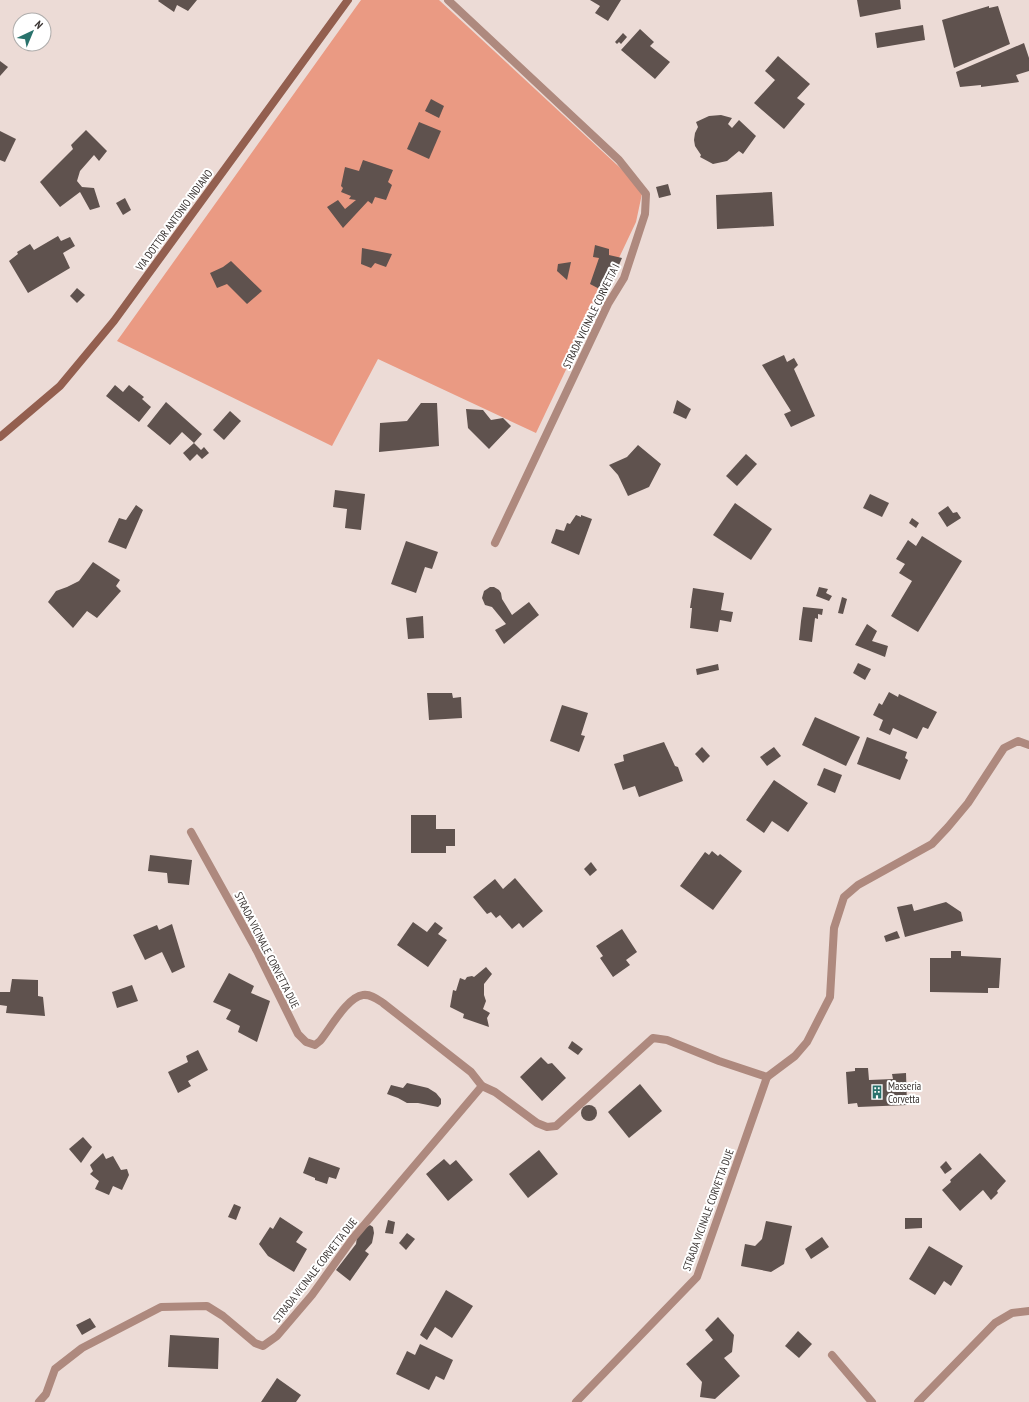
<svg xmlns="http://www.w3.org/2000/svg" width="1029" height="1402" viewBox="0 0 1029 1402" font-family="'PT Sans Narrow',sans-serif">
	<rect width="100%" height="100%" fill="#ecdbd6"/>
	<!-- green -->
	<path fill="#ea9a83" d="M 361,0 L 439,0 L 643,189 L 636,222 L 536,433 L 378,359 L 332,446 L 117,341 Z"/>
	<!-- building -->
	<g fill="#5f524e">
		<path d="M 159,0 L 197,0 L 188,11 L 177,5 L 174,12 L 158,1 Z"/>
		<path d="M 590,0 L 621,0 L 608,21 L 595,13 L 600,6 Z"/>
		<path d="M 857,0 L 900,0 L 901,9 L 860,17 Z"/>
		<path d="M 989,6 L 989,8 L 998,6 L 1010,44 L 954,68 L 942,20 Z"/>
		<path d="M 923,25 L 925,40 L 877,48 L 875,33 Z"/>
		<path d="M 640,29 L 654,42 L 650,46 L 670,62 L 655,79 L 621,50 Z"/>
		<path d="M 623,33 L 627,37 L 621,44 L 619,42 L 617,44 L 615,42 Z"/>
		<path d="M 1024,43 L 1029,58 L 1029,71 L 1016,75 L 1019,82 L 981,87 L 981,85 L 960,87 L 956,72 Z"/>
		<path d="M 778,56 L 810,84 L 797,98 L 805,104 L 784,129 L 754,103 L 775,80 L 765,71 Z"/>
		<path d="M 0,61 L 8,67 L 0,76 Z"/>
		<path d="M 431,99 L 444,106 L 439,118 L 425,111 Z"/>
		<path d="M 721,115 L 732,118 L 728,124 L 732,128 L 739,120 L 756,136 L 743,154 L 739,151 L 727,161 L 713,164 L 700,157 L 701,155 L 695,146 L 694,140 L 695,133 L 698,127 L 696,122 L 709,116 Z"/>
		<path d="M 419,122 L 441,131 L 429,159 L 407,149 Z"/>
		<path d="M 86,130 L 107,151 L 99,161 L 94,155 L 80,171 L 77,181 L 82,187 L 94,188 L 100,207 L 90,210 L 80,192 L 60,207 L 40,182 L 73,149 L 71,145 Z"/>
		<path d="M 0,131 L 16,139 L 5,162 L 0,160 Z"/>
		<path d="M 363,160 L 393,170 L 388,182 L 392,185 L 386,200 L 375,197 L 372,204 L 368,201 L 343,228 L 327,207 L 338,200 L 345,209 L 356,200 L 349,199 L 351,196 L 341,192 L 343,188 L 341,186 L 345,167 L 359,171 Z"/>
		<path d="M 668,184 L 671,195 L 659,198 L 656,187 Z"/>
		<path d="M 772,192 L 774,226 L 717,229 L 716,195 Z"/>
		<path d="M 125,198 L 131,210 L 123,215 L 116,203 Z"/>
		<path d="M 58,236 L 61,241 L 70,237 L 75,246 L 63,253 L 70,268 L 28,293 L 9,261 L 18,254 L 17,252 L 30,244 L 34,250 Z"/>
		<path d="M 595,245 L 609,249 L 609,255 L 622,258 L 607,293 L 590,284 L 599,258 L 593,257 Z"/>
		<path d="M 362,248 L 392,254 L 386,267 L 375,263 L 371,268 L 361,264 Z"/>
		<path d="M 231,261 L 262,291 L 247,304 L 227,284 L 217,288 L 210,273 L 223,267 Z"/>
		<path d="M 571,262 L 567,280 L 557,271 L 558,264 Z"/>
		<path d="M 77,288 L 85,295 L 77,303 L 70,296 Z"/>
		<path d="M 784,355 L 787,362 L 794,358 L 798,365 L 794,369 L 815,416 L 791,427 L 784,414 L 791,411 L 762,365 Z"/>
		<path d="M 115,385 L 123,392 L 129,385 L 144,397 L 142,399 L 151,407 L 139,422 L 106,396 Z"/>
		<path d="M 677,400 L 691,409 L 686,419 L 673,413 Z"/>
		<path d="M 166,402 L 202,434 L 194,443 L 182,432 L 170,445 L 147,426 Z"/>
		<path d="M 421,403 L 437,403 L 439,446 L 379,452 L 380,423 L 407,421 Z"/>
		<path d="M 466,409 L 483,410 L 491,420 L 503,418 L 511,426 L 489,449 L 468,428 Z"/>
		<path d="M 230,411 L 241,421 L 224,440 L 213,430 Z"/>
		<path d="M 194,443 L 201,450 L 204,447 L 209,453 L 202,459 L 197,454 L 190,461 L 183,453 Z"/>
		<path d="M 638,445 L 661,464 L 649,487 L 628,496 L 618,475 L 609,465 L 627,457 Z"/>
		<path d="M 746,454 L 757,464 L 737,486 L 726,476 Z"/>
		<path d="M 335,490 L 365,494 L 361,530 L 345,528 L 347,509 L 333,507 Z"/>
		<path d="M 870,494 L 889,503 L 882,517 L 863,508 Z"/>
		<path d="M 735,503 L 772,529 L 751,560 L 713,535 Z"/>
		<path d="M 136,505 L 143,510 L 126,549 L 108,542 L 119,518 L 126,520 Z"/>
		<path d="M 948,506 L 953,513 L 957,512 L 961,518 L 947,527 L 938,513 Z"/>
		<path d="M 576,515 L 581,517 L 581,515 L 592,519 L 579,555 L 551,543 L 556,529 L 564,531 L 567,523 L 570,524 Z"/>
		<path d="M 912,518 L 919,523 L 916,528 L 909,523 Z"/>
		<path d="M 922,536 L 962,561 L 918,632 L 891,616 L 912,581 L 899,573 L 905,564 L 896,559 L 908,540 L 916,546 Z"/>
		<path d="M 406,541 L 438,552 L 432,569 L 425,567 L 416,593 L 391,584 Z"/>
		<path d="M 93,562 L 120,580 L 116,586 L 121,591 L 97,618 L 87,611 L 73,628 L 48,602 L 56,591 L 67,587 L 79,581 Z"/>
		<path d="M 490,587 L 494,587 L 499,590 L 501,593 L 502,599 L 512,615 L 529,602 L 539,615 L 504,644 L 495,630 L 506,624 L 492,607 L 485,605 L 482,598 L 484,591 Z"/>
		<path d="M 819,587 L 828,589 L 826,593 L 832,596 L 829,601 L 816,596 Z"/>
		<path d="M 693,588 L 724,593 L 721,610 L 733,612 L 731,622 L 720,620 L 718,632 L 690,628 L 692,608 L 690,608 Z"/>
		<path d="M 842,597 L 847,599 L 843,614 L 838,613 Z"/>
		<path d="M 803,607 L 823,609 L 822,615 L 818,614 L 818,619 L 815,618 L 812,642 L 799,640 L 801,621 Z"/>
		<path d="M 423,616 L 424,638 L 408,639 L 406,618 Z"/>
		<path d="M 867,624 L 877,631 L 872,641 L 888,646 L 885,657 L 855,645 Z"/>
		<path d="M 858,663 L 871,669 L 865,680 L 853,673 Z"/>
		<path d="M 718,664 L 719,670 L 697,675 L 696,669 Z"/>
		<path d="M 889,692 L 898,697 L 899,694 L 937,712 L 928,729 L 923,727 L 917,739 L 893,728 L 890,735 L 879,730 L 883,720 L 873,715 L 879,703 L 882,705 Z"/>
		<path d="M 427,693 L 452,693 L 453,698 L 461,697 L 462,718 L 429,720 Z"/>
		<path d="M 562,705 L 588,713 L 581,735 L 585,736 L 579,752 L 550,741 Z"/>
		<path d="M 815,717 L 860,737 L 846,766 L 802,745 Z"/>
		<path d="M 867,737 L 907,752 L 905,758 L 908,760 L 900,780 L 857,764 Z"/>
		<path d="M 664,742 L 675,766 L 678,767 L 683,781 L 639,797 L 635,786 L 623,790 L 614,764 L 624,761 L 623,755 Z"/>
		<path d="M 702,747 L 710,756 L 703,763 L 695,754 Z"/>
		<path d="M 774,747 L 781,756 L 767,766 L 760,757 Z"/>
		<path d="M 824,768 L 842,775 L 835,793 L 817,785 Z"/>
		<path d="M 774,780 L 808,803 L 788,832 L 772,821 L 764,833 L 746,820 Z"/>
		<path d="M 411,815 L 436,815 L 436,829 L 455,829 L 455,846 L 446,846 L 446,853 L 411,853 Z"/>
		<path d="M 712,851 L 718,856 L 720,854 L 742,871 L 713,910 L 680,886 L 705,852 L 709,855 Z"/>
		<path d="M 150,855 L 192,860 L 189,885 L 168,883 L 167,873 L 148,871 Z"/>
		<path d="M 591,862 L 597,870 L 590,876 L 584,869 Z"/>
		<path d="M 515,878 L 543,911 L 523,928 L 519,923 L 512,929 L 500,915 L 496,918 L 491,912 L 487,914 L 473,897 L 495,879 L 503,889 Z"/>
		<path d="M 946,902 L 961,912 L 963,921 L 905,937 L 897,907 L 912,904 L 914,911 Z"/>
		<path d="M 413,922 L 427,932 L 435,922 L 443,928 L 438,934 L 447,940 L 428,967 L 397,945 Z"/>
		<path d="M 172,924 L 185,967 L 172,973 L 162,952 L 145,960 L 133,935 L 157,925 L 159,930 Z"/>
		<path d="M 622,929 L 637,952 L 626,960 L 630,965 L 613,977 L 600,958 L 603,956 L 596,946 Z"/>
		<path d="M 897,931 L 900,938 L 886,942 L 884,936 Z"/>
		<path d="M 951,951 L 961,951 L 961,956 L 1001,958 L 999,988 L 988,988 L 988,993 L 930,992 L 930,958 L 951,958 Z"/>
		<path d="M 486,967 L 492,974 L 484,984 L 484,995 L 486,1001 L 483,1009 L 490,1013 L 487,1018 L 489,1027 L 463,1018 L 464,1014 L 450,1007 L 453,990 L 456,991 L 460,978 L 465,980 L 467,977 L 472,976 L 474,977 Z"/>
		<path d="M 229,973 L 254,986 L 251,993 L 270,1001 L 257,1042 L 238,1032 L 240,1026 L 226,1019 L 231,1010 L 213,1002 Z"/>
		<path d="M 12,979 L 38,980 L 38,996 L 43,997 L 45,1016 L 6,1013 L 7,1006 L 0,1005 L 0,992 L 10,992 Z"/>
		<path d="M 132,985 L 138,1001 L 117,1008 L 112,992 Z"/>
		<path d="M 572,1041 L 583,1049 L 578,1055 L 568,1048 Z"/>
		<path d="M 198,1050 L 208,1070 L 188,1081 L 191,1086 L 178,1093 L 168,1072 L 188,1062 L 186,1056 Z"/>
		<path d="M 541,1057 L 548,1064 L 552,1063 L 566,1078 L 542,1101 L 520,1077 Z"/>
		<path d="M 855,1068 L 868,1068 L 869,1080 L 893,1079 L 892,1074 L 906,1073 L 907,1105 L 858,1107 L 857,1103 L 848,1104 L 846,1072 L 855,1071 Z"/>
		<path d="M 407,1083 L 428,1088 L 436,1093 L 441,1099 L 441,1104 L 438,1107 L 418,1103 L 407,1103 L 398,1098 L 387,1094 L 391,1085 L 403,1088 Z"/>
		<path d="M 640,1084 L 662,1111 L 629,1138 L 608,1112 Z"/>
		<circle cx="589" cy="1113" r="8"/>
		<path d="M 83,1137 L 92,1147 L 81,1163 L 69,1149 Z"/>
		<path d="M 539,1150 L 558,1174 L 528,1198 L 509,1174 Z"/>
		<path d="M 103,1153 L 106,1159 L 113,1156 L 121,1170 L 127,1169 L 129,1175 L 122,1190 L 113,1186 L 109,1195 L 95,1189 L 99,1181 L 90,1174 L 93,1171 L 90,1165 Z"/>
		<path d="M 980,1153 L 1006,1181 L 997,1191 L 998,1193 L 991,1200 L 983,1190 L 960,1211 L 942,1190 L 951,1182 L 950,1180 Z"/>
		<path d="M 309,1157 L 340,1168 L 336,1179 L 329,1177 L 327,1184 L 315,1180 L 315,1178 L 303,1173 Z"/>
		<path d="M 444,1159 L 450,1165 L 456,1160 L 473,1180 L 448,1201 L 426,1174 Z"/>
		<path d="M 946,1161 L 952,1169 L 945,1174 L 940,1167 Z"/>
		<path d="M 234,1204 L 241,1207 L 236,1220 L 228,1217 Z"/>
		<path d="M 280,1217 L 303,1232 L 296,1242 L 307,1249 L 294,1272 L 268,1256 L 259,1244 L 270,1227 L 273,1229 Z"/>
		<path d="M 905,1218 L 922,1218 L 922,1228 L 905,1229 Z"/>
		<path d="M 388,1220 L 395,1222 L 393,1234 L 385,1233 Z"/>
		<path d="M 766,1221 L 792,1226 L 784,1264 L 771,1272 L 741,1266 L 745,1244 L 755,1246 L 762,1239 Z"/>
		<path d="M 370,1225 L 373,1227 L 374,1233 L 372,1243 L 365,1251 L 369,1254 L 350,1281 L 336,1270 L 356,1244 L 357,1237 L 364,1229 Z"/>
		<path d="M 407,1233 L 415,1239 L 406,1250 L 399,1243 Z"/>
		<path d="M 822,1237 L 829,1247 L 811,1259 L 805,1249 Z"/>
		<path d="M 929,1246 L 963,1266 L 951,1286 L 944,1281 L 935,1295 L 909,1279 Z"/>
		<path d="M 446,1290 L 473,1306 L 452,1338 L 435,1327 L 427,1340 L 420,1335 Z"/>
		<path d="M 718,1317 L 734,1335 L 732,1352 L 724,1358 L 740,1376 L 715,1399 L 700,1397 L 702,1382 L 686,1364 L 713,1340 L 705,1330 Z"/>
		<path d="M 90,1318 L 96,1327 L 82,1335 L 76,1325 Z"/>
		<path d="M 798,1331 L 812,1344 L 799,1358 L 785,1346 Z"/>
		<path d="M 170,1335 L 219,1338 L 218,1369 L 168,1367 Z"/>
		<path d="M 420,1344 L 453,1360 L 444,1380 L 436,1376 L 429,1390 L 396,1374 L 407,1351 L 415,1355 Z"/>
		<path d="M 277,1378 L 301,1395 L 296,1402 L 261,1402 Z"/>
	</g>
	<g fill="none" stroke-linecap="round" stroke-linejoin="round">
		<!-- service -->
		<path stroke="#ae897e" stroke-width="8" d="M 191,832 L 256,949"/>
		<!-- minor -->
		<g stroke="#ae897e" stroke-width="8">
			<path d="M 448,0 L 619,160 L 646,194 L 645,214 L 624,278 L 608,304 L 495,543"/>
			<path d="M 256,949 L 298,1034 L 306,1042 L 315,1045 L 320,1041 C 330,1029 347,997 363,995 C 371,994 377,999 383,1003 L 471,1072 L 482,1086"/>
			<path d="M 832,1355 L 872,1402"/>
			<path d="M 39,1402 L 46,1394 L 55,1369 L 82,1348 L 161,1307 L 207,1306 L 223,1316 L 255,1343 L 263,1346 L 277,1336 L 312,1295 L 353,1238 L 482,1086 L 495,1092 L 537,1123 L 547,1127 L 556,1126 L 653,1038 L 667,1040 L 719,1061 L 767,1077 L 795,1056 L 807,1042 L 830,997 L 834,928 L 844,897 L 858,885 L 932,844 L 948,827 L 968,803 L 1004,748 L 1018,741 L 1029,745"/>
			<path d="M 576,1402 L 697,1277 L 767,1077"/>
			<path d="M 918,1402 L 995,1323 L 1012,1313 L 1029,1311"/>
		</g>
		<!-- secondary -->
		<path stroke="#935f4f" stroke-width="8" d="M 0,437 L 60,386 L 114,321 L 348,0"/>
	</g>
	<!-- icons -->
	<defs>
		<g id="building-bare" transform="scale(1.08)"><path d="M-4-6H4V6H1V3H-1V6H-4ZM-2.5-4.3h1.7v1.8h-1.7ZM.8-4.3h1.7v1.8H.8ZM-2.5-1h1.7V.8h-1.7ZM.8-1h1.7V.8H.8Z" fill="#29726c" stroke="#fff" stroke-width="2.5" paint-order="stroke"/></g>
	</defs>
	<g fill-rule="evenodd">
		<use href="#building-bare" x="877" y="1092"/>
	</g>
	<g text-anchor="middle" stroke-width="4" stroke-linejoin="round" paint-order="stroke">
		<!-- street labels -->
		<g font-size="11" fill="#383230" stroke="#fff">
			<text transform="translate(174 220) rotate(-54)" y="4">VIA DOTTOR ANTONIO INDIANO</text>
			<text transform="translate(591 316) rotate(-64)" y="4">STRADA VICINALE CORVETTA I</text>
			<text transform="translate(267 950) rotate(63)" y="4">STRADA VICINALE CORVETTA DUE</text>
			<text transform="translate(708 1210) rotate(-70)" y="4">STRADA VICINALE CORVETTA DUE</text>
			<text transform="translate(315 1270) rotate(-52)" y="4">STRADA VICINALE CORVETTA DUE</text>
		</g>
		<!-- poi labels -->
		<g font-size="11" fill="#383230" stroke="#fff" text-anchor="start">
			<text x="888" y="1090">Masseria<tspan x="888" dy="13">Corvetta</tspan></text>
		</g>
	</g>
	<!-- north arrow -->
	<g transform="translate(32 32) rotate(44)"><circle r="19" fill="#ffffff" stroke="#afadac"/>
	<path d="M0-3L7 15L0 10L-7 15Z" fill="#29726c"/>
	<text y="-6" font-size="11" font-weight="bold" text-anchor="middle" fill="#383230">N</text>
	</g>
</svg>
